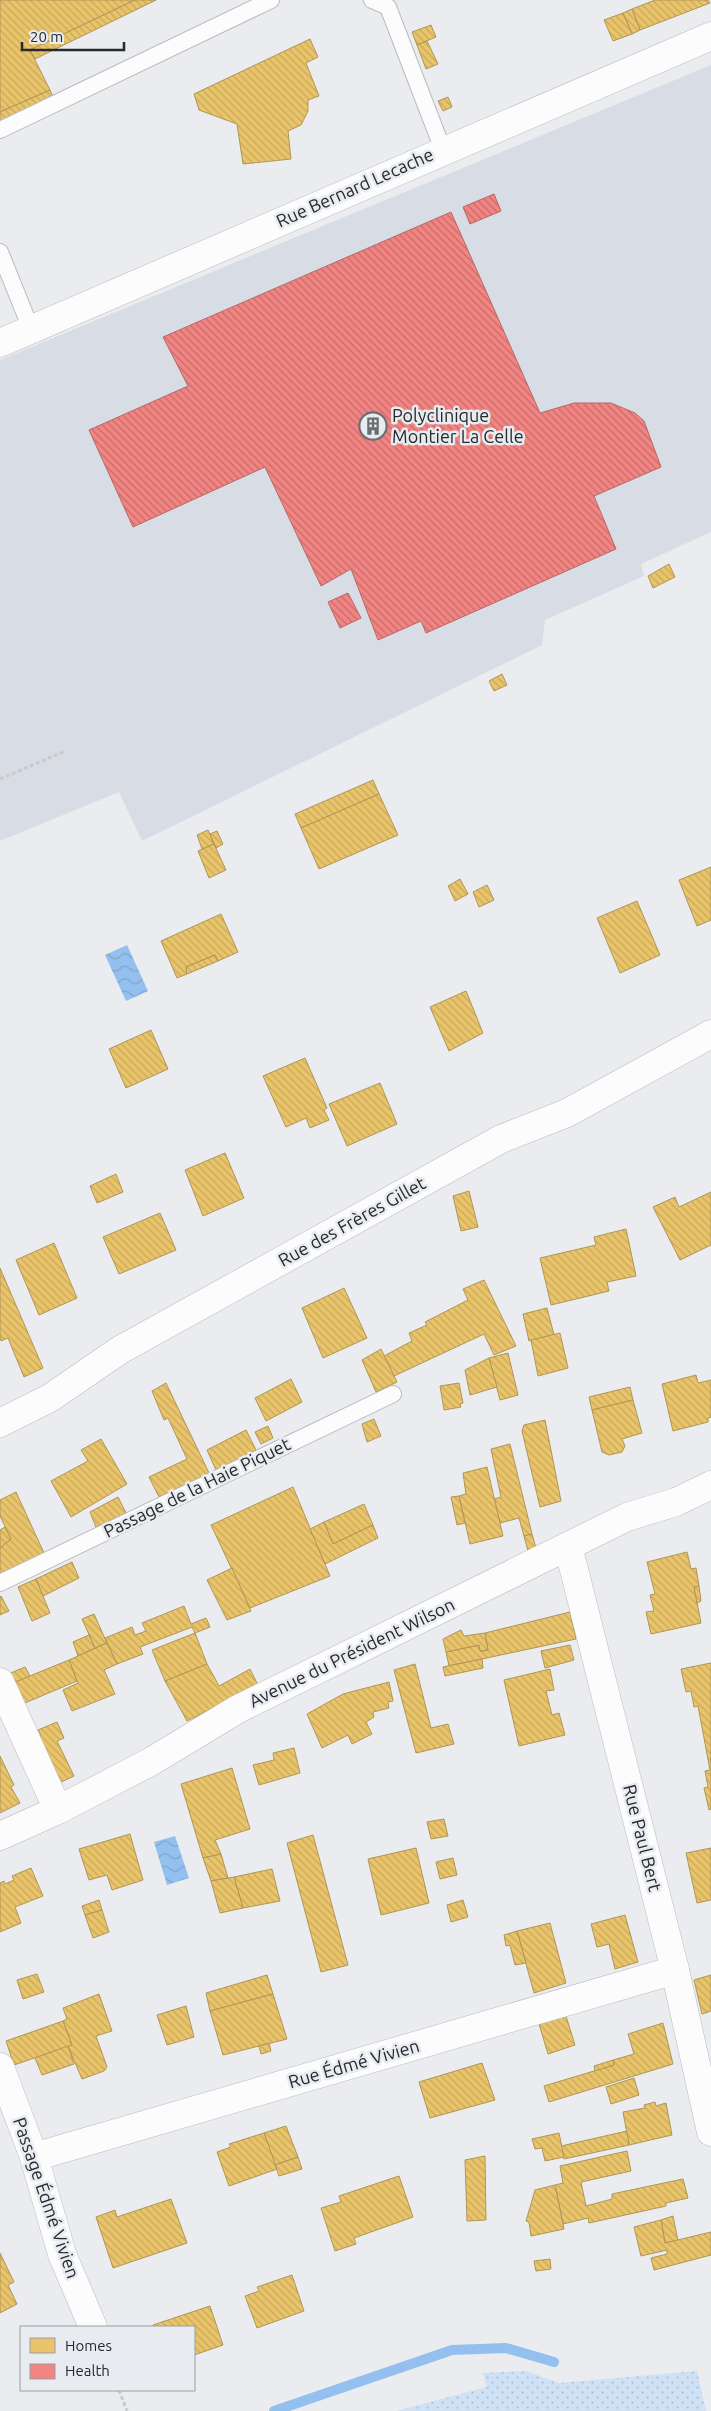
<svg xmlns="http://www.w3.org/2000/svg" width="711" height="2411" viewBox="0 0 711 2411" font-family="Ubuntu,sans-serif">
	<defs>
		<pattern id="green-dots" width="8" height="8" patternUnits="userSpaceOnUse" patternTransform="scale(1.25)"><rect width="8" height="8" fill="#cee1f5"/><path d="M2 2h.1M6 6h.1" fill="none" stroke="#b1c1d2" stroke-width="1.8" stroke-linecap="round"/></pattern>
		<pattern id="water-waves" width="16" height="10" patternUnits="userSpaceOnUse" patternTransform="scale(1.25)"><rect width="16" height="10" fill="#93c0ef"/><path d="M0 5q4-4 8 0t8 0" fill="none" stroke="#7fa5cd"/></pattern>
		<pattern id="homes-back-hatch" width="6" height="6" patternUnits="userSpaceOnUse" patternTransform="scale(1.25)"><rect width="6" height="6" fill="#e9c46a"/><path d="M-1 5l2 2M0 0l6 6M5-1l2 2" fill="none" stroke="#c8a85c"/></pattern>
		<pattern id="health-back-hatch" width="6" height="6" patternUnits="userSpaceOnUse" patternTransform="scale(1.25)"><rect width="6" height="6" fill="#f28482"/><path d="M-1 5l2 2M0 0l6 6M5-1l2 2" fill="none" stroke="#c46c6b"/></pattern>
	</defs>
	<rect width="100%" height="100%" fill="#eaecef"/>
	<!-- built -->
	<path fill="#d8dde5" d="M 711,65 L 711,532 L 641,564 L 644,576 L 545,620 L 542,645 L 142,841 L 119,792 L 0,841 L 0,360 Z"/>
	<!-- green -->
	<path fill="url(#green-dots)" d="M 526,2371 L 559,2383 L 697,2371 L 706,2411 L 396,2411 L 487,2387 L 483,2373 Z"/>
	<!-- water -->
	<g fill="url(#water-waves)">
		<path d="M 127,945 L 148,991 L 126,1001 L 105,955 Z"/>
		<path d="M 175,1836 L 189,1878 L 167,1885 L 154,1842 Z"/>
	</g>
	<!-- homes -->
	<g fill="url(#homes-back-hatch)" stroke="#af9657">
		<path d="M 0,0 L 135,0 L 30,50 L 50,90 L 0,112 Z"/>
		<path d="M 135,0 L 156,0 L 35,59 L 30,50 Z"/>
		<path d="M 655,0 L 708,0 L 710,3 L 640,30 L 632,9 Z"/>
		<path d="M 632,9 L 640,30 L 632,34 L 623,13 Z"/>
		<path d="M 623,13 L 632,34 L 613,41 L 604,20 Z"/>
		<path d="M 431,25 L 436,37 L 417,45 L 412,32 Z"/>
		<path d="M 310,39 L 318,57 L 306,63 L 319,96 L 308,100 L 308,111 L 301,125 L 288,131 L 291,159 L 243,164 L 237,124 L 199,110 L 194,94 Z"/>
		<path d="M 427,41 L 438,64 L 426,69 L 417,45 Z"/>
		<path d="M 50,90 L 54,99 L 0,123 L 0,112 Z"/>
		<path d="M 448,97 L 452,107 L 443,111 L 438,101 Z"/>
		<path d="M 669,564 L 675,577 L 653,588 L 648,576 Z"/>
		<path d="M 502,674 L 507,685 L 494,691 L 489,681 Z"/>
		<path d="M 373,780 L 379,794 L 301,828 L 295,814 Z"/>
		<path d="M 379,794 L 398,835 L 319,869 L 301,828 Z"/>
		<path d="M 208,830 L 214,844 L 202,849 L 197,835 Z"/>
		<path d="M 217,831 L 223,844 L 216,848 L 210,834 Z"/>
		<path d="M 214,844 L 226,870 L 209,878 L 198,851 Z"/>
		<path d="M 711,867 L 711,920 L 697,926 L 679,880 Z"/>
		<path d="M 460,879 L 468,894 L 455,901 L 448,886 Z"/>
		<path d="M 487,885 L 494,900 L 479,907 L 473,892 Z"/>
		<path d="M 637,901 L 660,955 L 620,973 L 597,918 Z"/>
		<path d="M 221,914 L 238,952 L 218,961 L 215,955 L 186,967 L 187,974 L 177,978 L 161,941 Z"/>
		<path d="M 215,955 L 218,961 L 187,974 L 186,967 Z"/>
		<path d="M 466,991 L 483,1033 L 449,1051 L 430,1007 Z"/>
		<path d="M 151,1030 L 168,1069 L 126,1088 L 109,1049 Z"/>
		<path d="M 305,1058 L 327,1108 L 324,1110 L 329,1120 L 310,1128 L 306,1118 L 286,1127 L 263,1076 Z"/>
		<path d="M 380,1083 L 397,1124 L 347,1146 L 329,1104 Z"/>
		<path d="M 225,1153 L 244,1198 L 203,1216 L 185,1170 Z"/>
		<path d="M 116,1174 L 123,1192 L 97,1203 L 90,1186 Z"/>
		<path d="M 469,1191 L 478,1227 L 461,1231 L 453,1196 Z"/>
		<path d="M 711,1192 L 711,1245 L 680,1260 L 653,1207 L 675,1197 L 679,1207 Z"/>
		<path d="M 160,1213 L 176,1250 L 119,1274 L 103,1237 Z"/>
		<path d="M 626,1229 L 636,1276 L 607,1282 L 609,1291 L 551,1305 L 540,1258 L 596,1245 L 594,1237 Z"/>
		<path d="M 54,1243 L 77,1298 L 39,1315 L 16,1260 Z"/>
		<path d="M 0,1268 L 43,1368 L 24,1377 L 8,1338 L 1,1341 L 0,1338 Z"/>
		<path d="M 484,1280 L 516,1346 L 494,1355 L 484,1334 L 394,1376 L 384,1356 L 412,1341 L 409,1333 L 427,1325 L 425,1322 L 468,1300 L 463,1289 Z"/>
		<path d="M 344,1288 L 367,1338 L 323,1358 L 302,1308 Z"/>
		<path d="M 547,1308 L 554,1335 L 529,1341 L 523,1314 Z"/>
		<path d="M 560,1333 L 568,1368 L 538,1376 L 531,1340 Z"/>
		<path d="M 381,1349 L 397,1382 L 376,1392 L 362,1360 Z"/>
		<path d="M 508,1353 L 518,1395 L 500,1400 L 489,1358 Z"/>
		<path d="M 489,1358 L 497,1387 L 470,1395 L 465,1370 Z"/>
		<path d="M 696,1375 L 698,1383 L 711,1380 L 711,1417 L 708,1418 L 708,1422 L 673,1431 L 662,1384 Z"/>
		<path d="M 291,1379 L 302,1402 L 266,1421 L 255,1398 Z"/>
		<path d="M 166,1383 L 209,1473 L 159,1497 L 149,1477 L 187,1459 L 168,1418 L 164,1420 L 152,1391 Z"/>
		<path d="M 459,1383 L 463,1403 L 460,1404 L 461,1407 L 444,1410 L 440,1386 Z"/>
		<path d="M 630,1387 L 633,1400 L 592,1410 L 589,1397 Z"/>
		<path d="M 633,1400 L 642,1433 L 622,1439 L 625,1446 L 622,1452 L 609,1455 L 602,1452 L 592,1410 Z"/>
		<path d="M 374,1419 L 381,1436 L 367,1442 L 362,1424 Z"/>
		<path d="M 545,1420 L 561,1501 L 540,1507 L 522,1431 L 524,1425 Z"/>
		<path d="M 268,1426 L 273,1438 L 261,1444 L 255,1432 Z"/>
		<path d="M 246,1430 L 256,1450 L 216,1470 L 207,1450 Z"/>
		<path d="M 101,1439 L 127,1484 L 71,1517 L 51,1481 L 88,1461 L 81,1450 Z"/>
		<path d="M 510,1444 L 532,1534 L 524,1536 L 519,1518 L 500,1523 L 494,1499 L 501,1497 L 491,1449 Z"/>
		<path d="M 487,1467 L 503,1536 L 470,1544 L 459,1496 L 466,1494 L 463,1473 Z"/>
		<path d="M 293,1487 L 330,1576 L 250,1608 L 211,1525 Z"/>
		<path d="M 16,1492 L 44,1553 L 0,1574 L 0,1548 L 11,1539 L 0,1516 L 0,1500 Z"/>
		<path d="M 459,1496 L 465,1523 L 457,1525 L 451,1497 Z"/>
		<path d="M 118,1497 L 126,1513 L 96,1527 L 90,1512 Z"/>
		<path d="M 364,1504 L 373,1525 L 333,1544 L 324,1522 Z"/>
		<path d="M 324,1522 L 333,1544 L 373,1525 L 378,1538 L 325,1564 L 310,1529 Z"/>
		<path d="M 5,1527 L 11,1539 L 0,1548 L 0,1530 Z"/>
		<path d="M 532,1534 L 536,1548 L 528,1551 L 524,1536 Z"/>
		<path d="M 687,1552 L 691,1569 L 696,1568 L 699,1586 L 694,1587 L 701,1623 L 651,1634 L 646,1612 L 654,1611 L 650,1595 L 655,1594 L 647,1562 Z"/>
		<path d="M 72,1562 L 79,1578 L 43,1596 L 36,1579 Z"/>
		<path d="M 232,1568 L 251,1611 L 227,1620 L 207,1580 Z"/>
		<path d="M 36,1579 L 50,1613 L 32,1621 L 18,1587 Z"/>
		<path d="M 699,1586 L 701,1601 L 697,1603 L 694,1587 Z"/>
		<path d="M 1,1596 L 9,1611 L 0,1615 L 0,1597 Z"/>
		<path d="M 184,1606 L 191,1624 L 206,1618 L 210,1627 L 195,1633 L 192,1627 L 140,1647 L 143,1654 L 117,1664 L 105,1638 L 132,1627 L 135,1635 L 146,1631 L 142,1623 Z"/>
		<path d="M 570,1612 L 576,1639 L 449,1666 L 446,1652 L 479,1645 L 480,1651 L 488,1650 L 485,1633 Z"/>
		<path d="M 94,1614 L 107,1643 L 95,1648 L 82,1619 Z"/>
		<path d="M 461,1630 L 464,1636 L 485,1633 L 488,1650 L 480,1651 L 479,1645 L 446,1652 L 443,1639 Z"/>
		<path d="M 195,1633 L 207,1664 L 165,1681 L 152,1650 Z"/>
		<path d="M 89,1635 L 95,1648 L 78,1656 L 73,1642 Z"/>
		<path d="M 107,1643 L 117,1664 L 104,1670 L 115,1694 L 72,1711 L 63,1690 L 78,1683 L 69,1660 Z"/>
		<path d="M 570,1645 L 574,1660 L 545,1668 L 541,1651 Z"/>
		<path d="M 482,1659 L 483,1668 L 445,1676 L 443,1667 Z"/>
		<path d="M 69,1660 L 77,1681 L 20,1705 L 10,1684 Z"/>
		<path d="M 711,1663 L 711,1809 L 709,1810 L 704,1788 L 708,1787 L 705,1771 L 710,1770 L 698,1706 L 694,1707 L 691,1691 L 686,1692 L 681,1669 Z"/>
		<path d="M 207,1664 L 219,1686 L 250,1669 L 258,1685 L 187,1721 L 165,1681 Z"/>
		<path d="M 415,1664 L 431,1728 L 448,1724 L 454,1744 L 416,1753 L 394,1670 Z"/>
		<path d="M 25,1667 L 30,1676 L 10,1684 L 6,1675 Z"/>
		<path d="M 550,1669 L 554,1690 L 546,1691 L 552,1715 L 559,1713 L 565,1735 L 519,1746 L 504,1680 Z"/>
		<path d="M 389,1682 L 393,1701 L 388,1702 L 389,1708 L 373,1712 L 374,1717 L 366,1722 L 372,1734 L 352,1744 L 348,1735 L 322,1748 L 307,1714 L 343,1694 Z"/>
		<path d="M 57,1722 L 64,1738 L 57,1741 L 74,1776 L 57,1784 L 35,1737 L 41,1735 L 38,1730 Z"/>
		<path d="M 294,1748 L 300,1773 L 259,1785 L 253,1765 L 274,1760 L 273,1753 Z"/>
		<path d="M 0,1756 L 14,1785 L 11,1787 L 20,1803 L 0,1813 Z"/>
		<path d="M 232,1768 L 250,1829 L 215,1840 L 221,1854 L 203,1858 L 181,1784 Z"/>
		<path d="M 444,1819 L 448,1836 L 431,1839 L 427,1822 Z"/>
		<path d="M 130,1834 L 143,1880 L 112,1890 L 107,1875 L 89,1880 L 79,1849 Z"/>
		<path d="M 313,1835 L 348,1965 L 321,1972 L 287,1843 Z"/>
		<path d="M 416,1848 L 429,1903 L 381,1915 L 368,1859 Z"/>
		<path d="M 711,1848 L 711,1900 L 697,1903 L 686,1853 Z"/>
		<path d="M 221,1854 L 228,1878 L 211,1881 L 203,1858 Z"/>
		<path d="M 453,1858 L 457,1875 L 440,1879 L 436,1862 Z"/>
		<path d="M 31,1868 L 43,1896 L 15,1907 L 21,1923 L 0,1932 L 0,1883 L 4,1881 L 5,1884 L 14,1880 L 12,1876 Z"/>
		<path d="M 272,1869 L 280,1901 L 243,1908 L 234,1877 Z"/>
		<path d="M 234,1877 L 243,1908 L 220,1913 L 211,1881 Z"/>
		<path d="M 99,1900 L 102,1910 L 85,1915 L 82,1906 Z"/>
		<path d="M 463,1900 L 468,1917 L 451,1922 L 447,1905 Z"/>
		<path d="M 102,1910 L 109,1932 L 93,1938 L 85,1915 Z"/>
		<path d="M 625,1915 L 638,1962 L 615,1969 L 609,1944 L 597,1947 L 591,1924 Z"/>
		<path d="M 550,1923 L 566,1983 L 534,1993 L 517,1931 Z"/>
		<path d="M 517,1931 L 526,1963 L 515,1965 L 510,1945 L 506,1946 L 504,1935 Z"/>
		<path d="M 37,1974 L 44,1992 L 23,1999 L 17,1980 Z"/>
		<path d="M 267,1975 L 273,1994 L 210,2011 L 206,1993 Z"/>
		<path d="M 711,1975 L 711,2011 L 702,2014 L 694,1980 Z"/>
		<path d="M 99,1994 L 112,2031 L 96,2036 L 107,2067 L 104,2071 L 82,2079 L 68,2046 L 72,2045 L 63,2021 L 67,2019 L 63,2008 Z"/>
		<path d="M 273,1994 L 287,2039 L 223,2055 L 210,2011 Z"/>
		<path d="M 186,2006 L 194,2037 L 167,2045 L 157,2015 Z"/>
		<path d="M 566,2016 L 575,2045 L 548,2054 L 539,2024 Z"/>
		<path d="M 63,2021 L 72,2045 L 14,2065 L 6,2041 Z"/>
		<path d="M 663,2023 L 673,2064 L 549,2102 L 544,2086 L 614,2065 L 613,2060 L 634,2054 L 628,2034 Z"/>
		<path d="M 269,2043 L 271,2051 L 261,2054 L 259,2046 Z"/>
		<path d="M 68,2046 L 74,2064 L 42,2075 L 35,2058 Z"/>
		<path d="M 613,2060 L 614,2065 L 595,2071 L 594,2066 Z"/>
		<path d="M 482,2063 L 495,2100 L 430,2118 L 419,2082 Z"/>
		<path d="M 634,2078 L 639,2095 L 611,2104 L 606,2087 Z"/>
		<path d="M 655,2102 L 656,2106 L 666,2103 L 672,2135 L 629,2145 L 623,2112 L 645,2108 L 644,2105 Z"/>
		<path d="M 286,2126 L 298,2157 L 275,2165 L 264,2133 Z"/>
		<path d="M 627,2131 L 629,2145 L 564,2159 L 561,2146 Z"/>
		<path d="M 264,2133 L 277,2169 L 229,2186 L 217,2152 L 231,2147 L 229,2144 Z"/>
		<path d="M 559,2133 L 564,2157 L 545,2161 L 542,2148 L 535,2149 L 532,2139 Z"/>
		<path d="M 627,2151 L 631,2171 L 581,2182 L 586,2206 L 612,2199 L 612,2194 L 683,2179 L 688,2198 L 666,2203 L 666,2206 L 589,2223 L 588,2218 L 563,2224 L 555,2185 L 563,2183 L 560,2166 Z"/>
		<path d="M 485,2156 L 486,2220 L 467,2221 L 465,2160 Z"/>
		<path d="M 298,2157 L 302,2169 L 279,2176 L 275,2165 Z"/>
		<path d="M 399,2176 L 413,2217 L 354,2238 L 356,2244 L 335,2251 L 321,2208 L 341,2202 L 339,2196 Z"/>
		<path d="M 555,2185 L 564,2229 L 531,2236 L 529,2222 L 526,2221 L 535,2190 Z"/>
		<path d="M 171,2199 L 187,2243 L 113,2268 L 96,2217 L 115,2210 L 117,2217 Z"/>
		<path d="M 673,2216 L 678,2241 L 665,2243 L 661,2220 Z"/>
		<path d="M 661,2220 L 665,2243 L 711,2232 L 711,2255 L 654,2270 L 651,2258 L 667,2254 L 667,2250 L 641,2256 L 634,2227 Z"/>
		<path d="M 0,2253 L 14,2282 L 8,2285 L 17,2304 L 0,2313 Z"/>
		<path d="M 550,2259 L 551,2269 L 536,2271 L 534,2261 Z"/>
		<path d="M 292,2275 L 304,2311 L 257,2328 L 245,2296 L 259,2291 L 257,2287 Z"/>
		<path d="M 210,2306 L 223,2345 L 194,2355 L 194,2327 L 154,2327 L 153,2325 Z"/>
	</g>
	<!-- health -->
	<g fill="url(#health-back-hatch)" stroke="#b56968">
		<path d="M 494,194 L 501,211 L 470,224 L 463,207 Z"/>
		<path d="M 451,212 L 540,413 L 574,403 L 611,403 L 635,413 L 644,421 L 661,467 L 594,496 L 616,549 L 426,633 L 421,621 L 378,640 L 351,569 L 321,586 L 265,467 L 133,527 L 89,430 L 188,386 L 163,337 Z"/>
		<path d="M 348,593 L 361,618 L 340,628 L 328,602 Z"/>
	</g>
	<g fill="none" stroke-linecap="round" stroke-linejoin="round">
		<!-- stream -->
		<path stroke="#93c0ef" stroke-width="10" d="M 274,2411 L 452,2350 L 506,2348 L 554,2362"/>
		<!-- service casing -->
		<g stroke="#babbbe" stroke-width="18">
			<g id="service">
				<path d="M 372,0 L 388,7 L 443,150"/>
				<path d="M 0,130 L 271,0"/>
				<path d="M 0,252 L 31,329"/>
				<path d="M 0,1583 L 393,1394"/>
			</g>
		</g>
		<!-- minor casing -->
		<g stroke="#babbbe" stroke-width="29">
			<g id="minor">
				<path d="M 0,343 L 711,36"/>
				<path d="M 0,1423 L 50,1398 L 120,1350 L 501,1139 L 567,1113 L 711,1034"/>
				<path d="M 568,1546 L 675,1970 L 711,2132"/>
				<path d="M 0,1682 L 58,1810"/>
				<path d="M 0,2067 L 34,2157 L 62,2254 L 93,2327"/>
				<path d="M 34,2157 L 675,1970"/>
			</g>
		</g>
		<!-- tertiary casing -->
		<g stroke="#babbbe" stroke-width="29">
			<path id="tertiary" d="M 0,1836 L 58,1810 L 152,1761 L 238,1709 L 627,1517 L 676,1502 L 711,1485"/>
		</g>
		<!-- path -->
		<g stroke="#cacacb" stroke-width="3" stroke-dasharray="4 2.5" stroke-linecap="butt">
			<path d="M 0,779 L 65,751"/>
			<path d="M 119,2390 L 127,2411"/>
		</g>
		<!-- service -->
		<use href="#service" stroke="#fcfcfd" stroke-width="16"/>
		<!-- minor -->
		<use href="#minor" stroke="#fcfcfd" stroke-width="28"/>
		<!-- tertiary -->
		<use href="#tertiary" stroke="#fcfcfd" stroke-width="28"/>
	</g>
	<!-- icons -->
	<defs>
		<g id="building-ring" transform="scale(1.4375)"><circle r="9.5" fill="#e8ecf1" stroke="#6b6d70" stroke-width="1.5"/><path d="M-4-6H4V6H1V3H-1V6H-4ZM-2.5-4.3h1.7v1.8h-1.7ZM.8-4.3h1.7v1.8H.8ZM-2.5-1h1.7V.8h-1.7ZM.8-1h1.7V.8H.8Z" fill="#6b6d70"/></g>
	</defs>
	<g fill-rule="evenodd">
		<use href="#building-ring" x="373" y="426"/>
	</g>
	<g text-anchor="middle" stroke-width="5" stroke-linejoin="round" paint-order="stroke">
		<!-- street labels -->
		<g font-size="18" fill="#27292b" stroke="#e8ecf1">
			<text transform="translate(355 188) rotate(-24)" y="6">Rue Bernard Lecache</text>
			<text transform="translate(352 1222) rotate(-29)" y="6">Rue des Frères Gillet</text>
			<text transform="translate(197 1488) rotate(-26)" y="6">Passage de la Haie Piquet</text>
			<text transform="translate(352 1653) rotate(-26)" y="6">Avenue du Président Wilson</text>
			<text transform="translate(642 1838) rotate(76)" y="6">Rue Paul Bert</text>
			<text transform="translate(354 2064) rotate(-16)" y="6">Rue Édmé Vivien</text>
			<text transform="translate(46 2198) rotate(71)" y="6">Passage Édmé Vivien</text>
		</g>
		<!-- poi labels -->
		<g font-size="18" fill="#27292b" stroke="#e8ecf1" text-anchor="start">
			<text x="392" y="422">Polyclinique<tspan x="392" dy="21">Montier La Celle</tspan></text>
		</g>
	</g>
	<!-- legend -->
	<rect x="20" y="2326" width="175" height="65" fill="#e8ecf1" stroke="#9b9ea2"/>
	<rect x="30" y="2338" width="25" height="15" fill="#e9c46a" stroke="#9b9ea2"/>
	<text x="65" y="2351" font-size="15" fill="#27292b">Homes</text>
	<rect x="30" y="2364" width="25" height="15" fill="#f28482" stroke="#9b9ea2"/>
	<text x="65" y="2376" font-size="15" fill="#27292b">Health</text>
	<!-- scale -->
	<path d="M22 42v8h102v-8" fill="none" stroke="#27292b" stroke-width="2.5"/>
	<text x="30" y="42" font-size="15" fill="#27292b" stroke="#e8ecf1" stroke-width="4" paint-order="stroke">20 m</text>
</svg>
